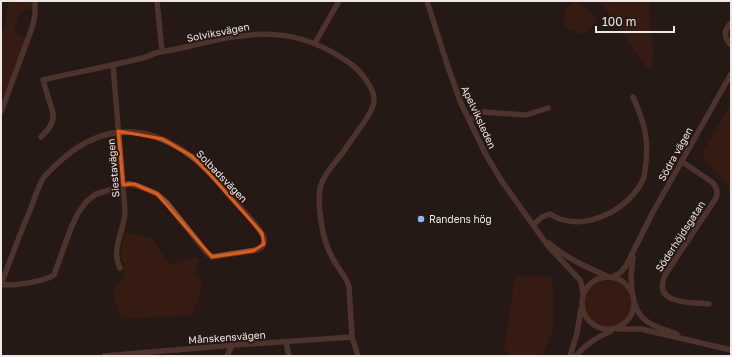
<svg xmlns="http://www.w3.org/2000/svg" width="732" height="357" viewBox="0 0 732 357" font-family="'Golos Text',sans-serif">
	<rect width="100%" height="100%" fill="#251916"/>
	<!-- green -->
	<g fill="#4b1d0e">
		<path d="M 9,1 L 31,1 L 32,9 L 30,10 L 25,9 L 18,17 L 14,32 L 26,38 L 1,102 L 1,34 L 5,25 L 7,22 L 6,16 Z"/>
		<path d="M 576,1 L 579,1 L 597,20 L 585,33 L 579,34 L 573,30 L 567,29 L 563,20 L 566,17 L 565,10 Z"/>
		<path d="M 600,1 L 649,1 L 653,57 L 650,70 L 646,67 Z"/>
		<path d="M 731,104 L 731,197 C 727,178 710,170 702,153 Z"/>
		<path d="M 125,232 L 152,238 L 168,263 L 171,265 L 180,261 L 196,257 L 199,259 L 195,274 L 202,282 L 201,290 L 192,315 L 122,319 L 112,293 L 124,276 L 124,263 L 120,256 Z"/>
		<path d="M 514,276 L 551,277 L 553,284 L 553,330 L 542,356 L 513,356 L 504,350 L 511,305 Z"/>
		<circle cx="608" cy="303" r="24"/>
	</g>
	<g fill="none" stroke-linecap="round" stroke-linejoin="round">
		<!-- minor -->
		<g stroke="#7f5345" stroke-width="5.5">
			<path d="M 157,1 L 162,52"/>
			<path d="M 427,1 L 447,64 L 460,101 L 486,155 L 503,183 L 548,246 L 580,280 L 582,286 L 583,295"/>
			<path d="M 731,23 C 724,30 723,37 731,45"/>
			<path d="M 315,43 L 339,1"/>
			<path d="M 113,65 L 125,211 C 125,230 110,249 120,268"/>
			<path d="M 1,112 L 32,28 L 35,15 L 35,1"/>
			<path d="M 469,120 L 483,112 L 526,115 L 548,108"/>
			<path d="M 41,137 C 48,130 54,124 53,113 L 43,80 C 77,72 112,66 146,57 C 151,55 155,53 160,52 C 170,50 180,49 190,46 C 253,31 295,24 351,64 C 360,71 375,88 374,101 C 373,110 367,118 362,125 C 355,135 348,145 341,155 C 334,164 324,174 321,185 C 317,197 320,214 322,227 C 324,239 329,253 336,264 C 340,271 347,278 349,287 L 352,337 L 358,356"/>
			<path d="M 681,161 L 712,182 C 717,187 718,192 716,198 L 665,275 C 652,305 690,302 709,304"/>
			<path d="M 533,225 L 542,217 L 550,214 C 581,235 631,210 644,177 C 645,173 645,167 646,162 C 649,138 643,119 633,97"/>
			<path d="M 549,243 C 566,258 586,267 607,276"/>
			<circle cx="608" cy="303" r="26"/>
			<path d="M 612,277 L 620,273 L 626,266 L 653,212 L 731,74"/>
			<path d="M 1,285 L 1,284 C 11,259 20,233 31,208 C 35,198 38,186 44,177 C 51,169 58,163 66,156 C 107,123 149,125 191,156 C 206,167 219,183 231,197 C 242,210 256,222 264,237 C 265,243 263,248 257,250 L 212,257 L 207,253 L 167,203 L 157,194 L 138,186 L 129,184 L 96,194 L 86,202 L 78,213 L 71,228 L 54,275 C 45,281 12,287 1,284"/>
			<path d="M 632,291 L 631,276 L 633,257"/>
			<path d="M 635,304 C 641,325 659,327 677,334"/>
			<path d="M 618,329 L 641,329 L 731,350"/>
			<path d="M 286,342 L 289,356"/>
			<path d="M 104,356 L 234,345 L 352,337"/>
			<path d="M 227,356 L 232,345"/>
			<path d="M 570,356 L 577,333 L 581,309"/>
			<path d="M 576,356 C 585,344 597,337 611,331"/>
		</g>
	</g>
	<!-- marked area -->
	<path d="M0 0H732V357H0ZM 118,131 L 163,139 L 192,156 L 208,172 L 262,233 L 264,244 L 253,251 L 212,257 L 157,194 L 134,184 L 123,185 Z" fill="#251916" fill-opacity=".55" fill-rule="evenodd"/>
	<path fill="none" stroke="#e8590c" stroke-width="3" stroke-linejoin="round" d="M 118,131 L 163,139 L 192,156 L 208,172 L 262,233 L 264,244 L 253,251 L 212,257 L 157,194 L 134,184 L 123,185 Z"/>
	<!-- markers -->
	<circle fill="#92b7fd" stroke="#251916" stroke-width="1.5" cx="421" cy="219" r="4"/>
	<g text-anchor="middle" stroke-width="4" stroke-linejoin="round" paint-order="stroke">
		<!-- street labels -->
		<g font-size="10" fill="#efe7e4" stroke="#251916">
			<text transform="translate(218 32) rotate(-11)" y="4">Solviksvägen</text>
			<text transform="translate(479 117) rotate(65)" y="4">Apelviksleden</text>
			<text transform="translate(675 154) rotate(-61)" y="4">Södra vägen</text>
			<text transform="translate(113 168) rotate(-95)" y="4">Siestavägen</text>
			<text transform="translate(222 176) rotate(46)" y="4">Solbadsvägen</text>
			<text transform="translate(680 236) rotate(-57)" y="4">Söderhöjdsgatan</text>
			<text transform="translate(227 337) rotate(-4)" y="4">Månskensvägen</text>
		</g>
		<!-- poi labels -->
		<g font-size="10" fill="#efe7e4" stroke="#251916" text-anchor="start">
			<text x="429" y="223">Randens hög</text>
		</g>
	</g>
	<!-- border -->
	<rect width="732" height="357" fill="none" stroke="#efe7e4" stroke-width="4"/>
	<!-- scale -->
	<path d="M596 26v6h78v-6" fill="none" stroke="#efe7e4" stroke-width="2"/>
	<text x="602" y="26" font-size="12" fill="#efe7e4" stroke="#251916" stroke-width="3" paint-order="stroke">100 m</text>
</svg>
